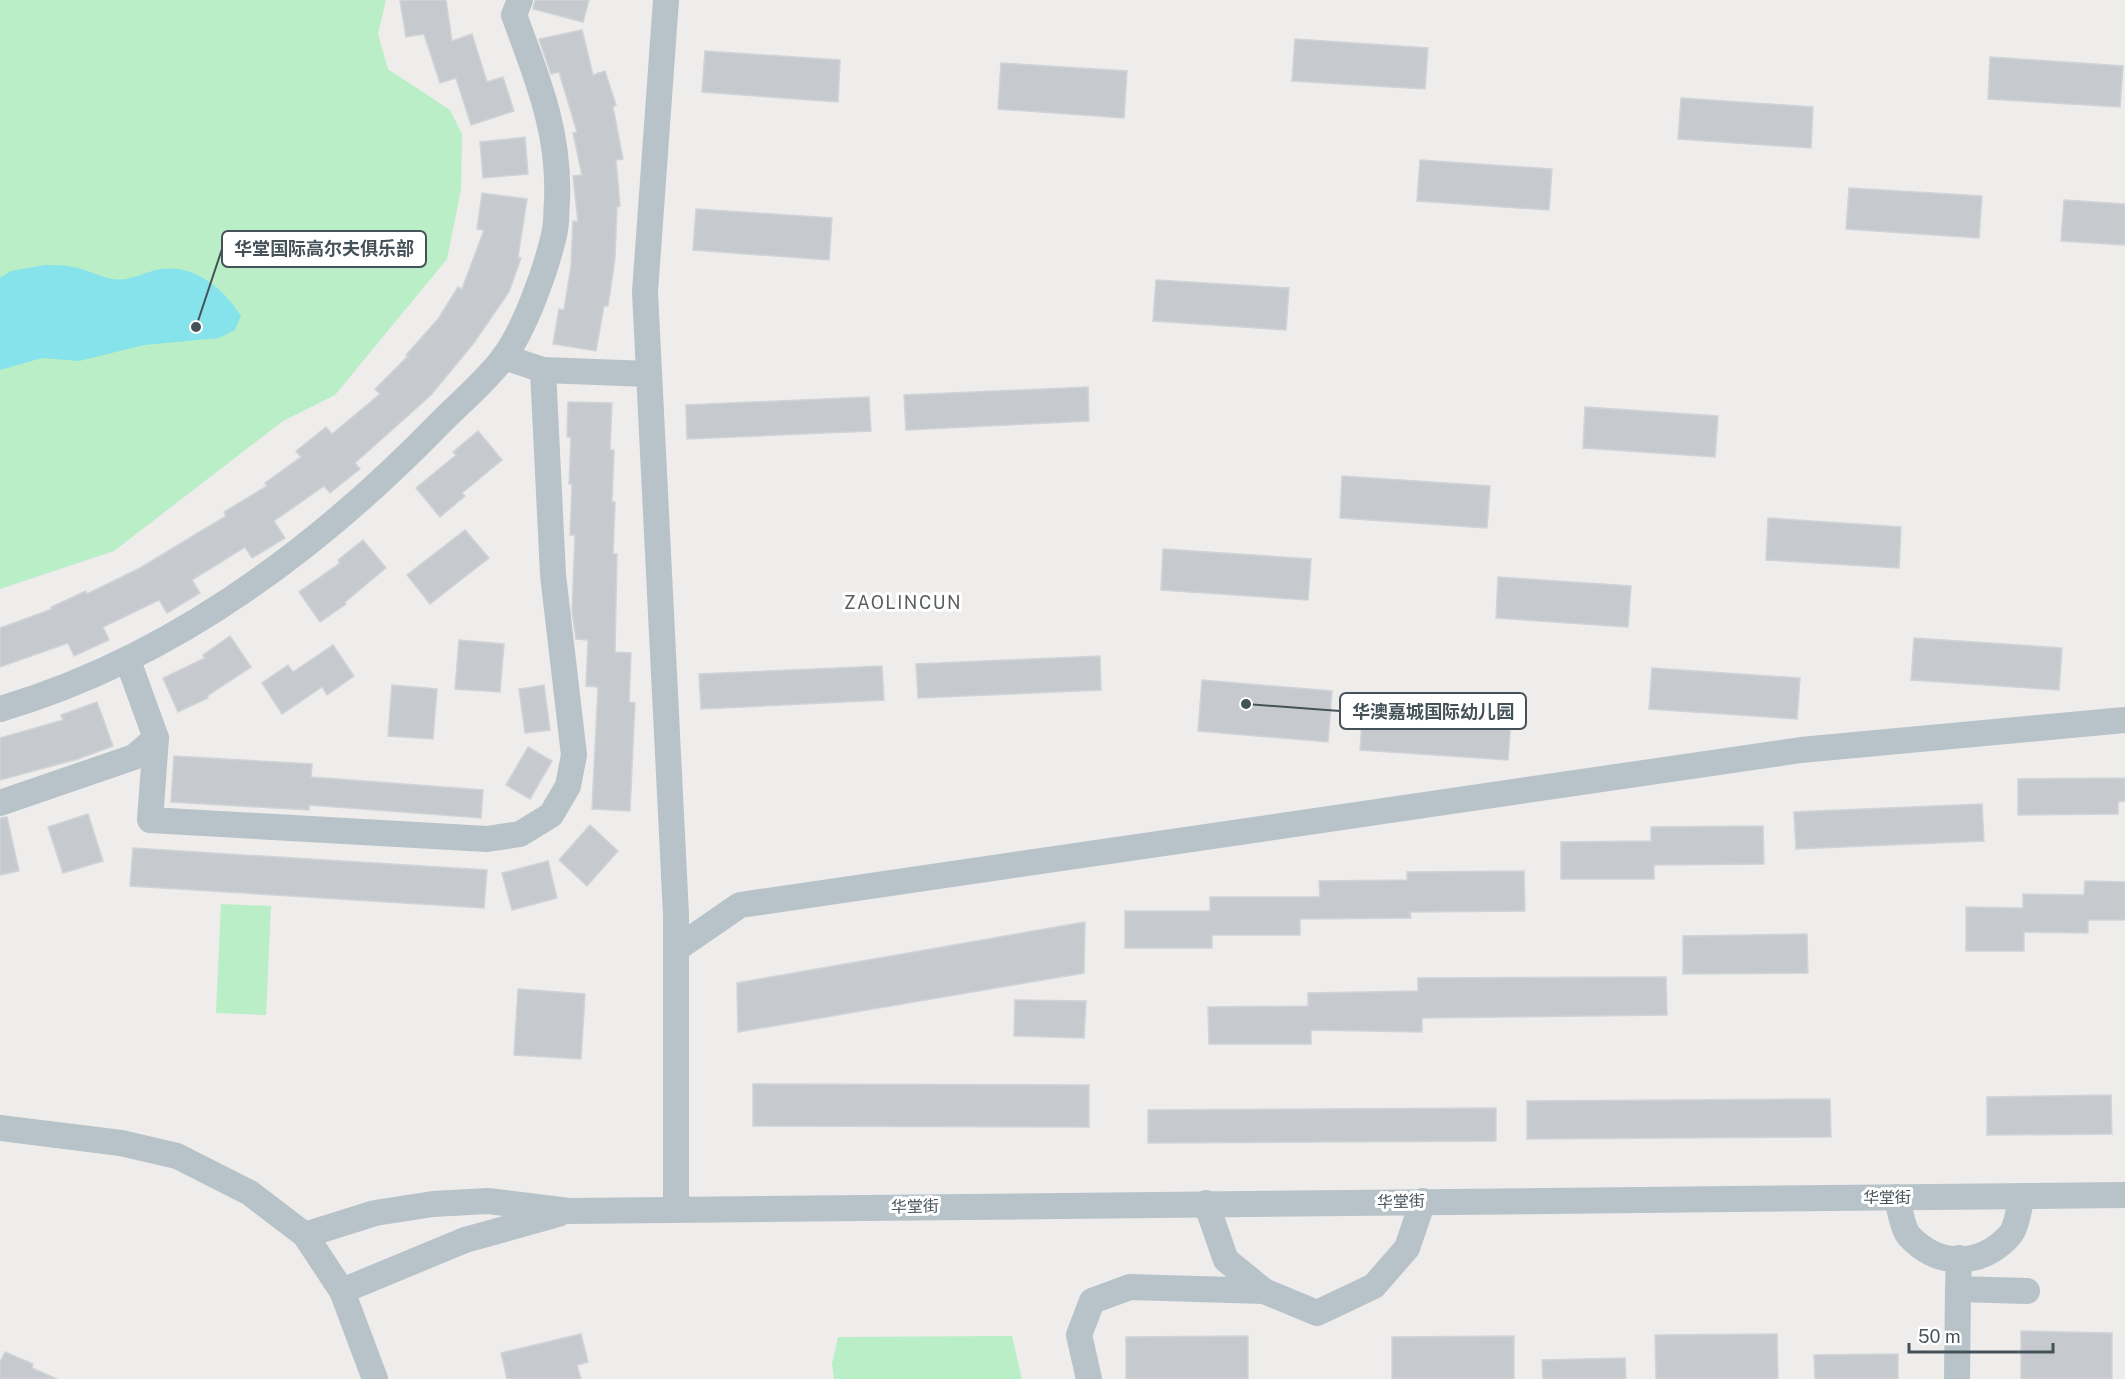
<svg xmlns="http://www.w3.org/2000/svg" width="2125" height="1379" viewBox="0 0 2125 1379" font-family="'Public Sans','Noto Sans SC',sans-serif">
	<rect width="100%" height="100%" fill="#efecec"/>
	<!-- green -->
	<g fill="#b9eec6">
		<path d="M 0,0 L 386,0 L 378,34 L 388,69 L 450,110 L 462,134 L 461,190 L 447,259 L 335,395 L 283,421 L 114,551 L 0,589 Z"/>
		<path d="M 221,904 L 271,906 L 266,1015 L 216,1013 Z"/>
		<path d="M 1012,1336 L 1022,1379 L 834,1379 L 832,1364 L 838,1337 Z"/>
	</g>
	<!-- water -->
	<path fill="#86e3eb" d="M 45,265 C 54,265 64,265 73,267 C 87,269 99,277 113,279 C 132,282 144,271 162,269 C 195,264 225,290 241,316 L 235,330 L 219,338 L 144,345 L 79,361 L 42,358 L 0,370 L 0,278 L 11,271 Z"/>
	<!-- building -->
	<g fill="#c6cacf" stroke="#d0d3d8" stroke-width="1.5">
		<path d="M 408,0 L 446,0 L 452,41 L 472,34 L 487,82 L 503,77 L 514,111 L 471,125 L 456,78 L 440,83 L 424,34 L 406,37 L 400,1 Z"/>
		<path d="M 535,0 L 589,0 L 583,22 L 533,9 Z"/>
		<path d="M 582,30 L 593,75 L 605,71 L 616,105 L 613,107 L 623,159 L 616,160 L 620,206 L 617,207 L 615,258 L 608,306 L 604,306 L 596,351 L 553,344 L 559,309 L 564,310 L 571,266 L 573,221 L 578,222 L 573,176 L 582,175 L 573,133 L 577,132 L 559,72 L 551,74 L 539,39 Z"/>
		<path d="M 1295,39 L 1428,48 L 1425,89 L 1292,81 Z"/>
		<path d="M 705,51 L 840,60 L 838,102 L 702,92 Z"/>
		<path d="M 1990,57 L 2123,66 L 2120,107 L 1988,99 Z"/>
		<path d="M 1001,63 L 1127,71 L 1124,118 L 998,109 Z"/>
		<path d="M 1681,98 L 1813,107 L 1811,148 L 1678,139 Z"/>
		<path d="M 525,137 L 528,174 L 483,178 L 480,142 Z"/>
		<path d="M 1420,160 L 1552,169 L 1549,210 L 1417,201 Z"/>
		<path d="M 1849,188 L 1982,196 L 1979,238 L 1846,229 Z"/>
		<path d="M 482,193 L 527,199 L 518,257 L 521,258 L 509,292 L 473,344 L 431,395 L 355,463 L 360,469 L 330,493 L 324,486 L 274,521 L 285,538 L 252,558 L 245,547 L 192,580 L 200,593 L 167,613 L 159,600 L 103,627 L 109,640 L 74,656 L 68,643 L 0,667 L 0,628 L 52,609 L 51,607 L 86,591 L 87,594 L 140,568 L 226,516 L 224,512 L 267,486 L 265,483 L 301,457 L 296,451 L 326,427 L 332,434 L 380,394 L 375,389 L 408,356 L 406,355 L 438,319 L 458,287 L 462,289 L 484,230 L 477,229 Z"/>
		<path d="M 2064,200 L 2125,204 L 2125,245 L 2061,241 Z"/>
		<path d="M 696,209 L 832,218 L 829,260 L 693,250 Z"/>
		<path d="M 1156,280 L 1289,288 L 1286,330 L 1153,321 Z"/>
		<path d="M 1088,387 L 1089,421 L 906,430 L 904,395 Z"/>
		<path d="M 869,397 L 871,431 L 687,439 L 686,405 Z"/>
		<path d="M 568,402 L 612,403 L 610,450 L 614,450 L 612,502 L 615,502 L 613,554 L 617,554 L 615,652 L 631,653 L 629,702 L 635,703 L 630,811 L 592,809 L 598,687 L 586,686 L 588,640 L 576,639 L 572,612 L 575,535 L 570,535 L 572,484 L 569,484 L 571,437 L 567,437 Z"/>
		<path d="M 1585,407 L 1718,416 L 1715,457 L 1583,448 Z"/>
		<path d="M 478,431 L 502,460 L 462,493 L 465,496 L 440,517 L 416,488 L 456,455 L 453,452 Z"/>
		<path d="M 1342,476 L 1490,486 L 1487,528 L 1340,518 Z"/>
		<path d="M 1768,518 L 1901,527 L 1899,568 L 1766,560 Z"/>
		<path d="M 465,530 L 489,558 L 430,604 L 407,575 Z"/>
		<path d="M 363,540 L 386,568 L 345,602 L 346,604 L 320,622 L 299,592 L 340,563 L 338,560 Z"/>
		<path d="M 1163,549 L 1311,559 L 1308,600 L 1161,590 Z"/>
		<path d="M 1498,577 L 1631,586 L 1628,627 L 1496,618 Z"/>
		<path d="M 230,636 L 251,667 L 207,696 L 208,698 L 178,712 L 163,678 L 205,658 L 203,655 Z"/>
		<path d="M 1914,638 L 2062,648 L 2059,690 L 1911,680 Z"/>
		<path d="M 459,640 L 504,644 L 500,692 L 455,689 Z"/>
		<path d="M 333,645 L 354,676 L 327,695 L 322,687 L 282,714 L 262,683 L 288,665 L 293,672 Z"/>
		<path d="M 1100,656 L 1101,690 L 918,698 L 916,664 Z"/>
		<path d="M 882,666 L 884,700 L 701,709 L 699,674 Z"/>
		<path d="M 1652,668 L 1800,678 L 1797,719 L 1649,709 Z"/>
		<path d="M 1202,680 L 1332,691 L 1328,742 L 1198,731 Z"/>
		<path d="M 392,685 L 437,689 L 433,739 L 388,736 Z"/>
		<path d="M 544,685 L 550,730 L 525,733 L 519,689 Z"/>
		<path d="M 97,702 L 113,746 L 78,759 L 0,780 L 0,738 L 63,720 L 61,715 Z"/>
		<path d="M 1363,709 L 1511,719 L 1508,760 L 1360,750 Z"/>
		<path d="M 528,747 L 552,761 L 530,799 L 506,785 Z"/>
		<path d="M 174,756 L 312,764 L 311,777 L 483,790 L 481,818 L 309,805 L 309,810 L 171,802 Z"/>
		<path d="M 2125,778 L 2125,801 L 2118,802 L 2118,814 L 2018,815 L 2018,779 Z"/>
		<path d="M 1982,804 L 1984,841 L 1796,849 L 1794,812 Z"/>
		<path d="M 88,814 L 103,861 L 63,873 L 48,827 Z"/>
		<path d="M 7,817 L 19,871 L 0,875 L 0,818 Z"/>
		<path d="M 590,825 L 618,851 L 587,886 L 559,860 Z"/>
		<path d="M 1763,826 L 1764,864 L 1654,865 L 1654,879 L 1561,879 L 1561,842 L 1651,841 L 1651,827 Z"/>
		<path d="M 133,848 L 487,870 L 484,908 L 130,886 Z"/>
		<path d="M 548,861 L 557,898 L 512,910 L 502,873 Z"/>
		<path d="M 1524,871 L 1525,911 L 1410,912 L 1411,918 L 1300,919 L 1300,935 L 1212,935 L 1212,948 L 1125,948 L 1125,911 L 1210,911 L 1210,897 L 1320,897 L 1319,881 L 1407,880 L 1407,872 Z"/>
		<path d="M 2085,881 L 2125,882 L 2125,920 L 2088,920 L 2088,933 L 2024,932 L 2024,951 L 1966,951 L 1966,907 L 2023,908 L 2023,894 L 2084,895 Z"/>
		<path d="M 1085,922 L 1084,973 L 738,1032 L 737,983 Z"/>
		<path d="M 1807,934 L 1808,973 L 1683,974 L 1683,936 Z"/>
		<path d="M 1666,977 L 1667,1015 L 1422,1018 L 1422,1032 L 1311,1030 L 1311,1044 L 1209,1044 L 1208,1007 L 1308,1006 L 1308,993 L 1418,991 L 1418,978 Z"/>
		<path d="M 518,989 L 585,994 L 581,1059 L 514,1055 Z"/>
		<path d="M 1015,1000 L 1086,1001 L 1084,1038 L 1014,1036 Z"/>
		<path d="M 753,1084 L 1089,1085 L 1089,1127 L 753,1126 Z"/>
		<path d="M 2111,1095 L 2112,1134 L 1987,1135 L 1987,1097 Z"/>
		<path d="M 1830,1099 L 1831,1137 L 1527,1139 L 1527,1101 Z"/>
		<path d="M 1496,1108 L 1496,1141 L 1148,1143 L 1148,1110 Z"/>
		<path d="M 2021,1331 L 2112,1333 L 2112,1379 L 2021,1379 Z"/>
		<path d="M 581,1334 L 588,1362 L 577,1365 L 581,1379 L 507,1379 L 501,1353 Z"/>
		<path d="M 1777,1334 L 1778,1379 L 1656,1379 L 1655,1335 Z"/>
		<path d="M 1248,1336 L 1248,1379 L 1126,1379 L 1126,1337 Z"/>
		<path d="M 1514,1336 L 1514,1379 L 1392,1379 L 1392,1337 Z"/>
		<path d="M 5,1352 L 33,1364 L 32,1368 L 57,1379 L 0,1379 L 0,1362 Z"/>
		<path d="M 1898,1354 L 1898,1379 L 1815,1379 L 1814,1355 Z"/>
		<path d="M 1625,1358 L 1626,1379 L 1543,1379 L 1542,1360 Z"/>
	</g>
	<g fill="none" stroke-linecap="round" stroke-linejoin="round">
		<!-- minor -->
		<g stroke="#b7c3c9" stroke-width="26">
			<path d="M 666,0 L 645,292 L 676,915 L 676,1208"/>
			<path d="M 504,357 L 543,370 L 649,374"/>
			<path d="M 128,661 L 156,738 L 150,820 L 487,839 L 520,834 L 551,815 L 568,786 L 574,755 L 553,575 L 543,370"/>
			<path d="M 0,709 C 170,659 319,548 442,421 C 462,401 487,380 504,357 C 525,328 546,270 554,235 C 557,224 556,211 557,200 C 560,132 537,78 514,15 L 520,0"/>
			<path d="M 0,803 L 134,757 L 156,738"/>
			<path d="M 676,949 L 740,905 L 1801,750 L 2125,720"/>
			<path d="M 0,1128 L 121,1143 L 177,1156 L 250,1193 L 305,1235 L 342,1291 L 375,1379"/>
			<path d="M 1896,1197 C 1900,1207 1902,1228 1909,1236 C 1939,1268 1981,1267 2010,1235 C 2017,1227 2019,1207 2022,1196"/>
			<path d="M 1206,1203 L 1226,1260 L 1264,1291 L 1317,1313 L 1374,1286 L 1407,1248 L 1423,1201"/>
			<path d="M 305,1235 L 375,1213 L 433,1204 L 488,1201 L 569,1211 L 2125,1195"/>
			<path d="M 1959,1258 L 1958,1289 L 2027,1291"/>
			<path d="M 342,1291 L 465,1240 L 558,1214"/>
			<path d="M 1089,1379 L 1079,1335 L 1092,1301 L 1130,1287 L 1264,1291"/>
			<path d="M 1957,1379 L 1958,1289"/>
		</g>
	</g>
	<g text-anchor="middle" stroke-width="6" stroke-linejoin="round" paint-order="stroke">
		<!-- street labels -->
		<g font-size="16" fill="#455259" stroke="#fff">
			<text x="1887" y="1203">华堂街</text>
			<text transform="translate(1401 1201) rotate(-1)" y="6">华堂街</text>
			<text transform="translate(915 1206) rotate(-1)" y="6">华堂街</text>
		</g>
		<!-- neighbourhood labels -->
		<g font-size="18" letter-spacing="1.5" fill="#595e61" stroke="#fff">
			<text x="903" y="609">ZAOLINCUN</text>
		</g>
	</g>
	<!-- callouts -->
	<path fill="none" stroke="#455259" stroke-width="2" d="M196 327L222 249M1246 704L1340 711"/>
	<g fill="#455259" stroke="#fff" stroke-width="2">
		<circle cx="196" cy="327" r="6"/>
		<circle cx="1246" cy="704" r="6"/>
	</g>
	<g fill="#fff" stroke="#455259" stroke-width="2">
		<rect x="222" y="231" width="204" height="36" rx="6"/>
		<rect x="1340" y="693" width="186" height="36" rx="6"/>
	</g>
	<g font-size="18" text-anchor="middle" font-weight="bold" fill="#455259">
		<text x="324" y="255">华堂国际高尔夫俱乐部</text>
		<text x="1433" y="718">华澳嘉城国际幼儿园</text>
	</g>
	<!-- scale -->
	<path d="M1909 1343v9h144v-9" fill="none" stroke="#455259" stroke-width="3"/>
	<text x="1918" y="1343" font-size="18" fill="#455259" stroke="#ffffff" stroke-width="4.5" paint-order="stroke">50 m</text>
</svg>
